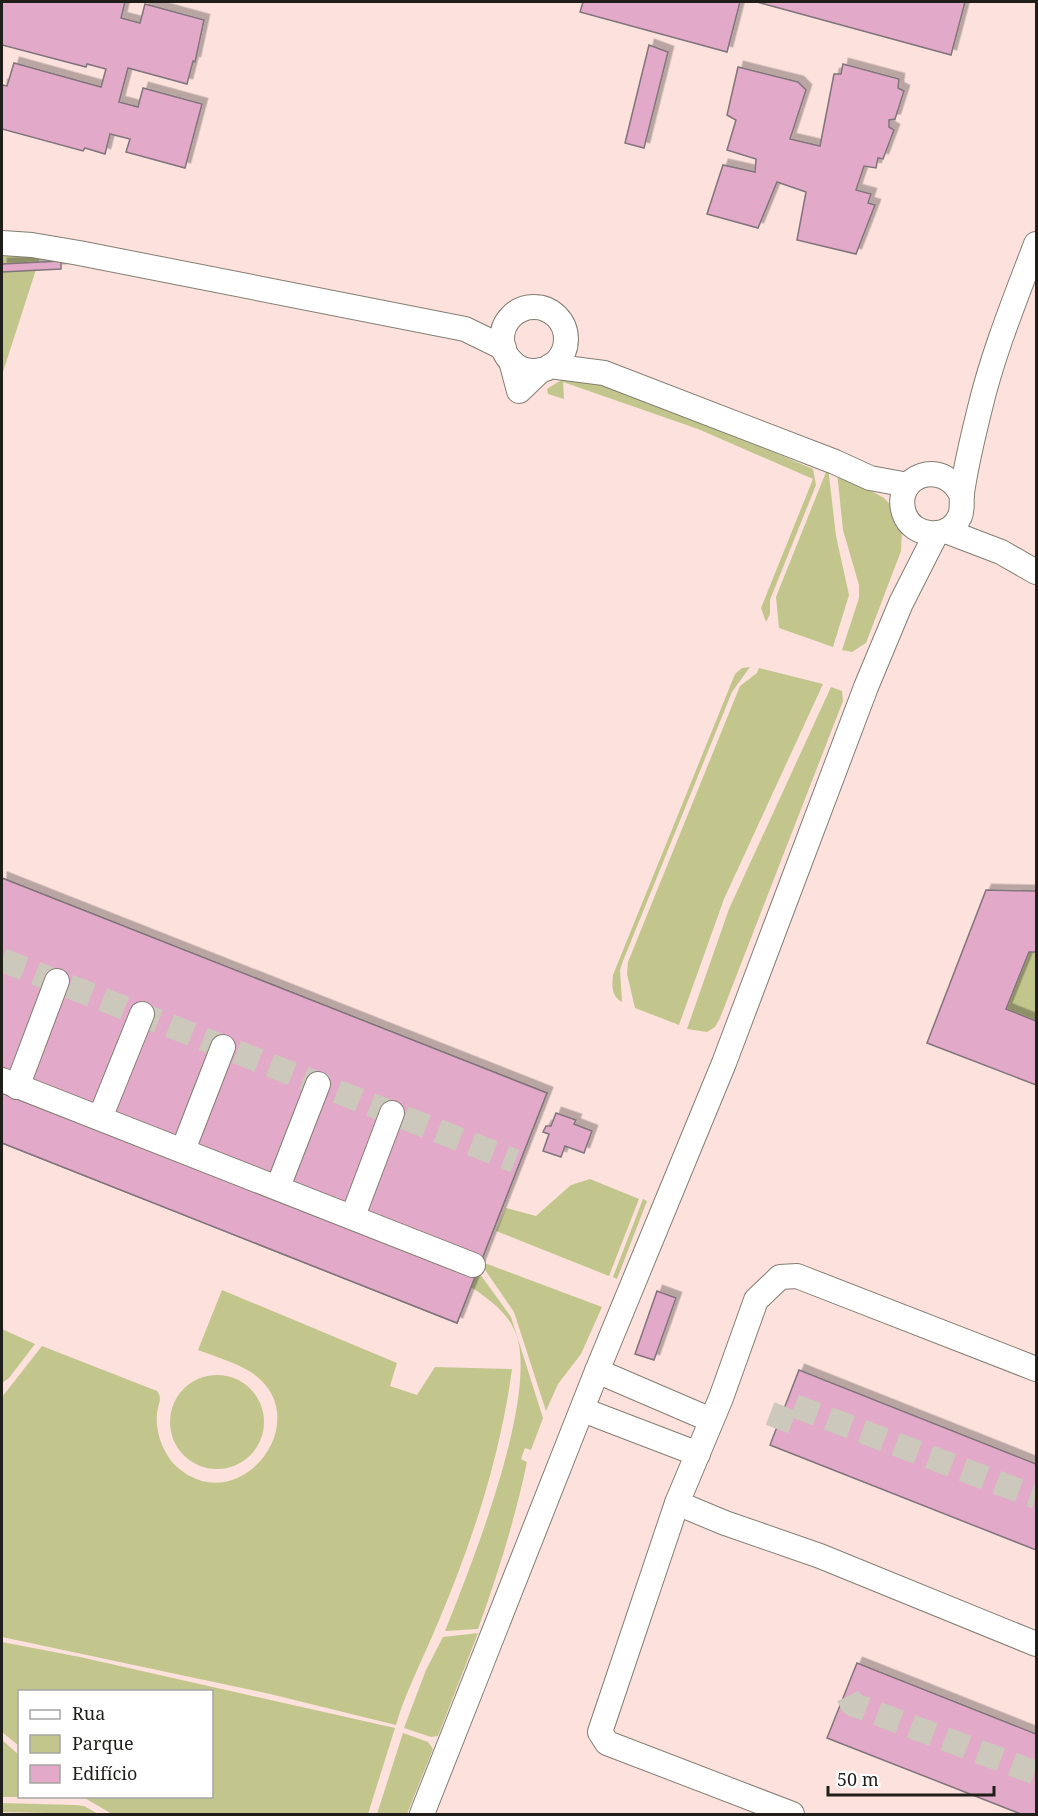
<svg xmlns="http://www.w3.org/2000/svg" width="1038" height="1816" viewBox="0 0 1038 1816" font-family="'Noto Serif',serif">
	<defs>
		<filter id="shadow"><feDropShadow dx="5.5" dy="-5.5" stdDeviation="0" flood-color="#0004"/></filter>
	</defs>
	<rect width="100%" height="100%" fill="#f7f2e4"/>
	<!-- education -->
	<path fill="#fce1dd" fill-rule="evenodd" d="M 2,2 L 1036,2 L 1036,1814 L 2,1814 ZM 20,1692 L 212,1692 L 212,1796 L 20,1796 Z"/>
	<!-- green -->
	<g fill="#c2c68c">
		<path d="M 2,254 L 40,257 L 2,375 Z"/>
		<path d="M 571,374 L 729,433 L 813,469 L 816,485 L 770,600 L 770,614 L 766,622 L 761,608 L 813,479 L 698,429 L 563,382 L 564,399 L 548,394 L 547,389 Z"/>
		<path d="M 828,467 L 836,536 L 849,595 L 833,647 L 779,628 L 776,597 Z"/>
		<path d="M 837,472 L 884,498 L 894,509 L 902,531 L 901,551 L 866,643 L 852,652 L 842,650 L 859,598 L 859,585 L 843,530 Z"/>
		<path d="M 750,667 L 732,692 L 623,961 L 620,970 L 622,1002 C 611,995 612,987 613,975 L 735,674 L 742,668 Z"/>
		<path d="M 759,668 L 823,684 L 724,899 L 679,1025 L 635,1008 L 627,974 L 628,962 L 740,686 L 757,673 Z"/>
		<path d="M 831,687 L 842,691 L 843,701 L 720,1018 L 715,1027 L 707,1032 L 687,1029 L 729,909 Z"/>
		<path d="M 1029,952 L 1036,952 L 1036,1021 L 1006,1009 Z"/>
		<path d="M 590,1179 L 639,1199 L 609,1276 L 496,1231 L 506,1208 L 536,1216 L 571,1185 Z"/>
		<path d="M 643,1199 L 647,1201 L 617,1279 L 613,1277 Z"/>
		<path d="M 482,1262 L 602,1307 L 581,1354 L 558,1384 L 546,1411 L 514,1312 L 481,1264 Z"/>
		<path d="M 477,1270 L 511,1317 L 543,1418 L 531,1450 L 525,1448 L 521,1459 L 527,1462 C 515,1519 498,1574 478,1629 L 445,1631 C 472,1564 534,1408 518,1340 C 512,1315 490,1300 471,1287 Z"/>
		<path d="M 222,1290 L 397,1363 L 390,1386 L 417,1395 L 435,1367 L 512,1369 C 500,1459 470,1549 434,1632 C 421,1663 405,1693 396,1725 L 270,1694 L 2,1637 L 2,1397 L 42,1346 L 157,1391 C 163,1399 158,1404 157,1413 C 155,1432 163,1454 177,1467 C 241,1523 321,1415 249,1371 C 234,1362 214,1356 198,1350 Z"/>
		<path d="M 2,1329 L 35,1344 L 9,1378 L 2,1383 Z"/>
		<circle cx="217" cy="1422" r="47"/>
		<path d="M 478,1633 L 438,1736 L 431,1737 L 404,1728 L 426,1670 L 443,1637 Z"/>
		<path d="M 2,1642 L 80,1657 L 395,1728 L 368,1814 L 112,1814 L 83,1797 L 212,1796 L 212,1692 L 20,1692 L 19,1746 L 2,1732 Z"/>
		<path d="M 403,1733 L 428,1742 L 433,1749 L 407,1814 L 377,1814 Z"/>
		<path d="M 2,1740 L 19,1755 L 20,1796 L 59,1797 L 2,1797 Z"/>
		<path d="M 2,1803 L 75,1805 L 84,1806 L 98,1814 L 2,1812 Z"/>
	</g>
	<!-- building -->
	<g fill="#e2a9c8" stroke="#81747b" stroke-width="1.5" fill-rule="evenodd" filter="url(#shadow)">
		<path d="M 2,2 L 125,2 L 121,18 L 140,23 L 145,4 L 204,20 L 195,62 L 193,61 L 187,84 L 128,68 L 119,102 L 138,107 L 143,88 L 202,104 L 185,168 L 126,152 L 130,139 L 110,134 L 105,154 L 85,148 L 83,151 L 2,129 L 2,85 L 7,86 L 14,63 L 101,87 L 106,69 L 87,64 L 86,67 L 2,45 Z"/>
		<path d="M 583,2 L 740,2 L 727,52 L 580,12 Z"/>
		<path d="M 757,2 L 965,2 L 951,55 Z"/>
		<path d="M 649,45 L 668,52 L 644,148 L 625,143 Z"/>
		<path d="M 843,64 L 899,79 L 898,88 L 904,91 L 895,119 L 889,120 L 889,127 L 894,130 L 883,159 L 878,158 L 876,168 L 864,166 L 856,190 L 871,194 L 868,203 L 875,205 L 856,254 L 797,240 L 806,192 L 777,182 L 758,228 L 707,214 L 723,165 L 755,172 L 756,159 L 727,150 L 736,120 L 727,115 L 738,67 L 798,82 L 806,90 L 790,139 L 820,146 L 834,74 L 841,74 Z"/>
		<path d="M 61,261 L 61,269 L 2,272 L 2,264 Z"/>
		<path d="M 2,878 L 547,1093 L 457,1323 L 2,1143 L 2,1023 L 17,985 L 2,979 ZM 85,1011 L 101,1017 L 83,1064 L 67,1058 ZM 171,1045 L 184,1051 L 166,1096 L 152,1090 ZM 253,1077 L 269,1083 L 254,1121 L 239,1115 ZM 337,1110 L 353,1116 L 334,1162 L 318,1157 ZM 421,1144 L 436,1150 L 419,1194 L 403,1189 Z"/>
		<path d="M 2,878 L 547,1093 L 457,1323 L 2,1143 Z"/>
		<path d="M 986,890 L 1036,891 L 1036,952 L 1029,952 L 1006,1009 L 1036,1021 L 1036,1085 L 927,1043 Z"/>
		<path d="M 556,1113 L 576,1120 L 574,1124 L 592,1131 L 584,1153 L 565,1146 L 561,1157 L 543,1151 L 549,1134 L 543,1132 L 546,1126 L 551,1126 Z"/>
		<path d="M 657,1291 L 676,1298 L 654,1360 L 635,1354 Z"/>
		<path d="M 799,1370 L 1036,1464 L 1036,1550 L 770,1445 Z"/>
		<path d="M 857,1663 L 1036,1734 L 1036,1814 L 1021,1814 L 827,1738 Z"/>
	</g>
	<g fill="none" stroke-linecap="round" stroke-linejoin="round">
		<!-- minor-tunnel -->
		<g stroke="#ccc8bb" stroke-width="24" stroke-dasharray="24 12" stroke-linecap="butt">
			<path d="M 2,960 L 515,1161"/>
			<path d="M 777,1429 L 787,1403 L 1036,1497"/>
			<path d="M 848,1696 L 852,1704 L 1036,1773"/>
		</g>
		<!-- minor casing -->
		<g stroke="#837e72" stroke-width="26">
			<g id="minor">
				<path d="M 2,243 L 32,245 L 79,253 L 465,329 L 504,348"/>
				<circle cx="534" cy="339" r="32"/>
				<path d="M 511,361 L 519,391 L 541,370"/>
				<path d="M 550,366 L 604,373 L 835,462 L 870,478 L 908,485"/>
				<path d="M 962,496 C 944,457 892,475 904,513 C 912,538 949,541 960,516 C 963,508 961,501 962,493 C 966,465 973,436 980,408 C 993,353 1016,297 1036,244"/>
				<path d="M 946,531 L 1001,552 L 1036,572"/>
				<path d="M 2,1080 L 473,1265"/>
				<path d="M 17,1087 L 57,981"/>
				<path d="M 100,1118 L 142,1014"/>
				<path d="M 183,1150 L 223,1047"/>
				<path d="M 278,1187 L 318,1084"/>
				<path d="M 353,1216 L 392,1113"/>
				<path d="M 597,1371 L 711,1420"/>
				<path d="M 583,1410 L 698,1454"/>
				<path d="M 677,1503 L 725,1523 L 820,1556 L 1036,1644"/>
				<path d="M 422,1814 L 597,1371 L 724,1063 L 866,687 L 901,603 L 936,534"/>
				<path d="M 792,1814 L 607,1743 L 600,1732 L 677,1503 L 721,1398 L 756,1300 L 780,1277 L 797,1276 L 1036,1369"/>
			</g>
		</g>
		<!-- minor -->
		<use href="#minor" stroke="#fff" stroke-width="24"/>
	</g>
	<!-- border -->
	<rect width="1038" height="1816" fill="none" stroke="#201e19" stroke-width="6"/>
	<!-- legend -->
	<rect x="18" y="1690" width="195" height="108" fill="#ffffff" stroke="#a6a5a3" stroke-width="1.5"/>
	<rect x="30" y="1710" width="30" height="9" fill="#ffffff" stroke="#a6a5a3" stroke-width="1.5"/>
	<text x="72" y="1720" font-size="18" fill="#201e19">Rua</text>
	<rect x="30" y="1735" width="30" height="18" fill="#c2c68c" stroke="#a6a5a3" stroke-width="1.5"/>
	<text x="72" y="1750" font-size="18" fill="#201e19">Parque</text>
	<rect x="30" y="1765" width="30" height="18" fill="#e2a9c8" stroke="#a6a5a3" stroke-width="1.5"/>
	<text x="72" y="1780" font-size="18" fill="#201e19">Edifício</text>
	<!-- scale -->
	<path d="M828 1786v9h166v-9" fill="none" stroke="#201e19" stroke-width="3"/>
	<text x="837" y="1786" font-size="18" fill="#201e19" stroke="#ffffff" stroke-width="4.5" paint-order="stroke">50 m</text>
</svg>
